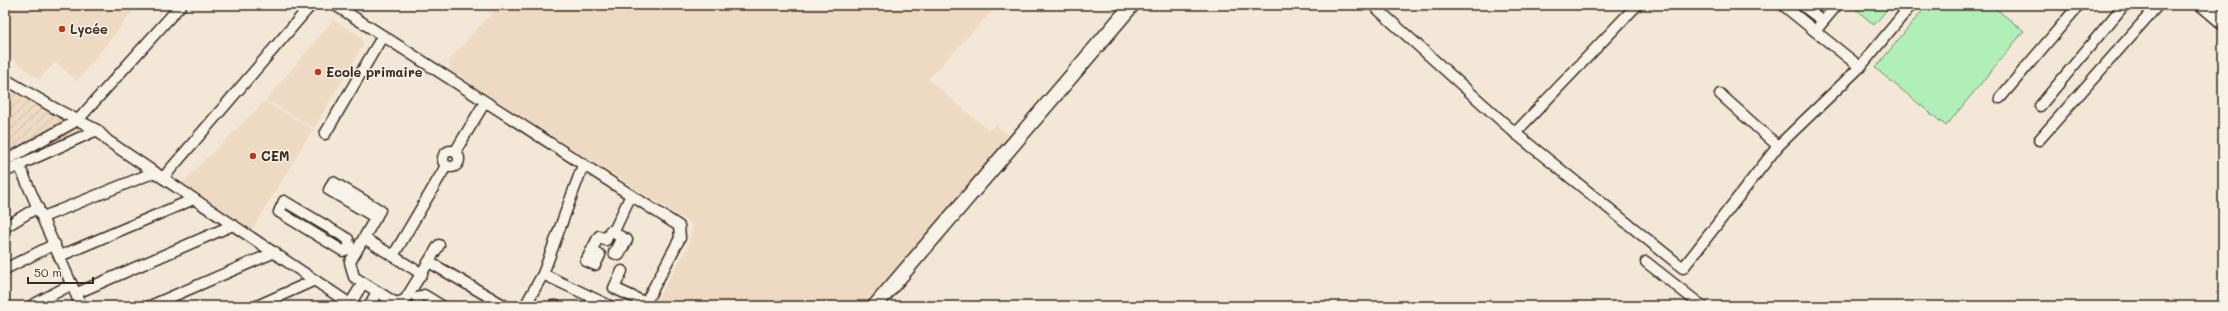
<svg xmlns="http://www.w3.org/2000/svg" width="2228" height="311" viewBox="0 0 2228 311" font-family="Mali,sans-serif">
	<defs>
		<pattern id="industrial-furrows" width="10" height="10" patternUnits="userSpaceOnUse"><rect width="10" height="10" fill="#eedac3"/><path d="M-1 1l2-2M0 10L10 0M9 11l2-2" fill="none" stroke="#cdbba7"/></pattern>
		<pattern id="grass-dots" width="8" height="8" patternUnits="userSpaceOnUse"><rect width="8" height="8" fill="#b0efb7"/><path d="M2 2h.1M6 6h.1" fill="none" stroke="#98cd9d" stroke-width="1.8" stroke-linecap="round"/></pattern>
	</defs>
	<rect width="100%" height="100%" fill="#f3e8d7"/>
	<filter id="ink" filterUnits="userSpaceOnUse"><feTurbulence type="fractalNoise" baseFrequency=".025" numOctaves="2"/><feDisplacementMap in="SourceGraphic" scale="8" xChannelSelector="R" yChannelSelector="G"/><feConvolveMatrix kernelMatrix="1 2 1 2 8 2 1 2 1" color-interpolation-filters="sRGB"/></filter>
	<g filter="url(#ink)">
		<!-- built -->
		<g fill="#eedac3">
			<path d="M 5,5 L 138,5 L 77,81 L 55,62 L 39,80 L 5,53 Z"/>
			<path d="M 499,5 L 998,5 L 928,79 L 988,130 L 996,125 L 1011,137 L 870,306 L 653,306 L 688,247 L 693,225 L 452,72 L 448,61 Z"/>
			<path d="M 333,20 L 360,36 L 364,44 L 314,128 L 266,100 Z"/>
			<path d="M 265,101 L 313,129 L 252,230 L 182,183 Z"/>
		</g>
		<!-- industrial -->
		<path fill="url(#industrial-furrows)" d="M 5,85 L 88,128 L 5,169 Z"/>
		<!-- grass -->
		<path fill="url(#grass-dots)" stroke="#768c6a" d="M 287,208 L 345,243 L 343,247 L 285,212 Z"/>
		<!-- park -->
		<g fill="#b0efb7" stroke="#768c6a">
			<path d="M 1860,5 L 1891,5 L 1874,25 L 1856,9 Z"/>
			<path d="M 1927,5 L 1991,5 L 2024,31 L 1946,126 L 1875,68 Z"/>
		</g>
		<g fill="none" stroke-linecap="round" stroke-linejoin="round">
			<!-- street casing -->
			<g stroke="#3b2a1e" stroke-width="13">
				<g id="street">
					<path d="M 335,5 L 679,226 L 680,238 L 644,306"/>
					<path d="M 1373,5 L 1515,133 L 1683,268 L 1778,146 L 1860,67 L 1815,31 L 1837,5"/>
					<path d="M 1783,5 L 1815,31"/>
					<path d="M 1802,5 L 1823,21"/>
					<path d="M 1860,67 L 1911,5"/>
					<path d="M 5,79 L 56,109 L 97,130 L 108,141 L 353,306"/>
					<path d="M 1720,94 L 1778,146"/>
					<path d="M 2000,98 L 2079,5"/>
					<path d="M 2040,106 L 2124,5"/>
					<path d="M 1515,133 L 1637,5"/>
					<path d="M 325,134 L 382,37"/>
					<path d="M 2039,140 L 2158,5"/>
					<circle cx="451" cy="159" r="8"/>
					<path d="M 455,152 L 485,102"/>
					<path d="M 5,161 L 78,120 L 181,5"/>
					<path d="M 19,165 L 97,130"/>
					<path d="M 5,172 L 19,165 L 81,306"/>
					<path d="M 163,178 L 311,5"/>
					<path d="M 43,217 L 155,172"/>
					<path d="M 376,218 L 329,190 L 333,182 L 380,210 L 350,262 L 354,277 L 396,303 L 405,300 L 439,245"/>
					<path d="M 5,227 L 38,207"/>
					<path d="M 613,233 L 631,195"/>
					<path d="M 364,238 L 422,274"/>
					<path d="M 350,248 L 348,239 L 284,201 L 279,212 L 343,251 L 350,248 L 356,252"/>
					<path d="M 592,251 L 600,255 L 595,265 L 586,261 L 599,236 L 606,240 L 610,231 C 616,234 621,237 627,240 L 619,255 L 614,253 L 622,237"/>
					<path d="M 60,256 L 194,199"/>
					<path d="M 393,256 L 446,166"/>
					<path d="M 429,262 L 505,306"/>
					<path d="M 1646,262 L 1702,306"/>
					<path d="M 5,269 L 55,244"/>
					<path d="M 622,271 L 614,288 L 646,303"/>
					<path d="M 543,274 L 610,306"/>
					<path d="M 77,293 L 233,225"/>
					<path d="M 417,298 L 424,295 L 442,306"/>
					<path d="M 350,304 L 363,283"/>
					<path d="M 31,306 L 72,284"/>
					<path d="M 150,306 L 275,252"/>
					<path d="M 257,306 L 315,280"/>
					<path d="M 369,306 L 377,292"/>
					<path d="M 525,306 L 543,274 L 583,165"/>
					<path d="M 553,306 L 556,306"/>
				</g>
			</g>
			<!-- secondary casing -->
			<g stroke="#3b2a1e" stroke-width="17">
				<g id="secondary">
					<path d="M 2203,5 L 2223,22"/>
					<path d="M 875,306 L 1132,5"/>
				</g>
			</g>
			<!-- street -->
			<use href="#street" stroke="#f7f3e8" stroke-width="10"/>
			<!-- secondary -->
			<use href="#secondary" stroke="#f7f3e8" stroke-width="14"/>
		</g>
	</g>
	<!-- markers -->
	<g fill="#c8321e" stroke="#f7f3e8" stroke-width="1.5">
		<circle cx="62" cy="29" r="4"/>
		<circle cx="318" cy="72" r="4"/>
		<circle cx="253" cy="156" r="4"/>
	</g>
	<g text-anchor="middle" stroke-width="3" stroke-linejoin="round" paint-order="stroke">
		<!-- poi labels -->
		<g font-size="13" font-weight="bold" fill="#3b2a1e" stroke="#f7f3e8" text-anchor="start">
			<text x="70" y="34">Lycée</text>
			<text x="326" y="77">Ecole primaire</text>
			<text x="261" y="161">CEM</text>
		</g>
	</g>
	<!-- margin -->
	<rect width="2228" height="311" fill="none" stroke="#f7f3e8" stroke-width="20"/>
	<rect x="10" y="10" width="2208" height="291" fill="none" stroke="#3b2a1e" stroke-width="1.5" filter="url(#ink)"/>
	<!-- scale -->
	<path d="M28 277v6h65v-6" fill="none" stroke="#3b2a1e" stroke-width="2"/>
	<text x="34" y="277" font-size="12" fill="#3b2a1e" stroke="#f7f3e8" stroke-width="3" paint-order="stroke">50 m</text>
</svg>
